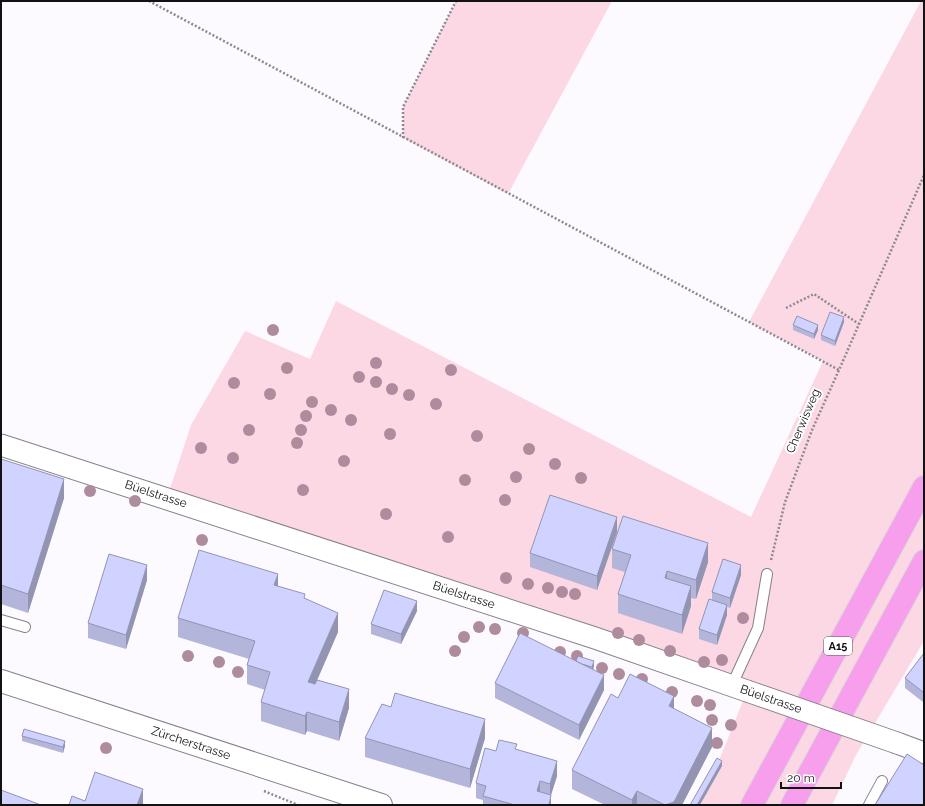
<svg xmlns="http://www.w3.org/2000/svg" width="925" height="806" viewBox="0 0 925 806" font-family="Raleway,sans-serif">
	<rect width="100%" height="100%" fill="#fcf9ff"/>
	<!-- green -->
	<g fill="#fcd7e4">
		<path d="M 456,1 L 612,1 L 508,194 L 403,138 L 403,107 Z"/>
		<path d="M 921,1 L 924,1 L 924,641 L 856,755 L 832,805 L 701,805 L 747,691 L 167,498 L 191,425 L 245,331 L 310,359 L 336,301 L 751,517 L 823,361 L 749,322 Z"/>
	</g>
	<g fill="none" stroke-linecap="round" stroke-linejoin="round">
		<!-- lane casing -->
		<g stroke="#85818a" stroke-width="12">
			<g id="lane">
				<path d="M 1,620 L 25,627"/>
				<path d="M 732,685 L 758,628 L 767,574"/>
				<path d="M 869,805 L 882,781"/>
			</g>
		</g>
		<!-- street casing -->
		<g stroke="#85818a" stroke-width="23">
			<g id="street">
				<path d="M 1,445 L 595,638 L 747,691"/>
				<path d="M 897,743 L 924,753"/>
			</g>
		</g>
		<!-- secondary casing -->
		<g stroke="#85818a" stroke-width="24">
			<path id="secondary" d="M 1,681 L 381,805"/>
		</g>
		<!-- highway casing -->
		<g stroke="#d9d9d9" stroke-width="24">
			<g id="highway">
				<path d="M 752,805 L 924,487"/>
				<path d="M 792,805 L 924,561"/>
			</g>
		</g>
		<!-- path -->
		<g stroke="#8c8a8f" stroke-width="2.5" stroke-dasharray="2 2" stroke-linecap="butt">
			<path d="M 149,1 L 839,370"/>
			<path d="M 403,138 L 403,107 L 456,1"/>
			<path d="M 786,308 L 814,294 L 859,324"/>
			<path d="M 771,560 L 785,502 L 812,430 L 839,370 L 924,175"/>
			<path d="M 264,791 L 298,805"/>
		</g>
		<!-- lane -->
		<use href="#lane" stroke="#fff" stroke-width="10"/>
		<!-- street -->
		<use href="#street" stroke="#fff" stroke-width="21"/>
		<!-- secondary -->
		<use href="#secondary" stroke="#fff" stroke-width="22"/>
		<!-- highway -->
		<use href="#highway" stroke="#f79eed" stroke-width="22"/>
		<!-- street-bridge casing -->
		<g stroke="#85818a" stroke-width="23" stroke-linecap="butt">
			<path id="street-bridge" d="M 747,691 L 897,743"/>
		</g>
		<!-- street-bridge -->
		<use href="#street-bridge" stroke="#fff" stroke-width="21"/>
	</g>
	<!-- trees -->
	<g fill="#ae8c9d">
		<circle cx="273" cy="330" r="6"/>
		<circle cx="376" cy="363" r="6"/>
		<circle cx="287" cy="368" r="6"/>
		<circle cx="451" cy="370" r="6"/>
		<circle cx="359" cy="377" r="6"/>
		<circle cx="376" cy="382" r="6"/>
		<circle cx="234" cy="383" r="6"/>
		<circle cx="392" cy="389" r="6"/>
		<circle cx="270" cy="394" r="6"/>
		<circle cx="409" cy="395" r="6"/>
		<circle cx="312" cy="402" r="6"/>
		<circle cx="436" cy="404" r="6"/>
		<circle cx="331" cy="410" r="6"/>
		<circle cx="306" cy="416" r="6"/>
		<circle cx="351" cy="420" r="6"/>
		<circle cx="249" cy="430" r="6"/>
		<circle cx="301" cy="430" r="6"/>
		<circle cx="390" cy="434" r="6"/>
		<circle cx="477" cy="436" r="6"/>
		<circle cx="297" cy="443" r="6"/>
		<circle cx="201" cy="448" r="6"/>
		<circle cx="529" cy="449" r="6"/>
		<circle cx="233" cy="458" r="6"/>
		<circle cx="344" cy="461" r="6"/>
		<circle cx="555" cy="464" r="6"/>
		<circle cx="516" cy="477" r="6"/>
		<circle cx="581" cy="478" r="6"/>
		<circle cx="465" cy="480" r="6"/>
		<circle cx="303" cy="490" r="6"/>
		<circle cx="90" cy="491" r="6"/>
		<circle cx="505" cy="500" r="6"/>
		<circle cx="135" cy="501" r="6"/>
		<circle cx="386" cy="514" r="6"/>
		<circle cx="448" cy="537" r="6"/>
		<circle cx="202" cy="540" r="6"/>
		<circle cx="506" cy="578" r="6"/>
		<circle cx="528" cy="584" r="6"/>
		<circle cx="548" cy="588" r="6"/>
		<circle cx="562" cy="592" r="6"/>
		<circle cx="575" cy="594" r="6"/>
		<circle cx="743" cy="618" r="6"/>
		<circle cx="479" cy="627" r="6"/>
		<circle cx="495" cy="629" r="6"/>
		<circle cx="523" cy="633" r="6"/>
		<circle cx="618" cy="633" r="6"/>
		<circle cx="464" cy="637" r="6"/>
		<circle cx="639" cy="640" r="6"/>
		<circle cx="455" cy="651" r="6"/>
		<circle cx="670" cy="651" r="6"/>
		<circle cx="560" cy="652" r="6"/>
		<circle cx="188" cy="656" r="6"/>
		<circle cx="577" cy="656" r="6"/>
		<circle cx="722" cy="660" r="6"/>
		<circle cx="219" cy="662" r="6"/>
		<circle cx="704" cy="662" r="6"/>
		<circle cx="602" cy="668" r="6"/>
		<circle cx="238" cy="672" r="6"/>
		<circle cx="619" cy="674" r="6"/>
		<circle cx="642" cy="679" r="6"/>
		<circle cx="672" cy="692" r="6"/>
		<circle cx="697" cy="701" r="6"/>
		<circle cx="710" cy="705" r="6"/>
		<circle cx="712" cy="720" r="6"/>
		<circle cx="731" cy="725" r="6"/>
		<circle cx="717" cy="743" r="6"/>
		<circle cx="106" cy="748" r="6"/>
	</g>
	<!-- wall -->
	<g fill="#b3b5db">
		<path d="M 844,322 L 835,346 L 821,340 L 821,335 Z"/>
		<path d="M 793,325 L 818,330 L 814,339 L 793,330 Z"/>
		<path d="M 1,459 L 64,498 L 28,613 L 1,604 Z"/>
		<path d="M 617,532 L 597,590 L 530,567 L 530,553 Z"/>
		<path d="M 612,549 L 708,562 L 696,599 L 691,598 L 691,606 L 682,634 L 618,613 L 618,594 L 625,572 L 612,568 Z"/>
		<path d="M 741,575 L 730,608 L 727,607 L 727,615 L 717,645 L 699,639 L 699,629 L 712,600 L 712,592 Z"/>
		<path d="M 147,580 L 126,649 L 88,638 L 88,623 Z"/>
		<path d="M 278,586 L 305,598 L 338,632 L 317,680 L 349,708 L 339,741 L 307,731 L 305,735 L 261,721 L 261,702 L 265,690 L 247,684 L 247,665 L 249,659 L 178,637 L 178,618 Z"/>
		<path d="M 417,611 L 401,644 L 371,634 L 371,624 Z"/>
		<path d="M 924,653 L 923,702 L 905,688 L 905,678 Z"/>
		<path d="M 576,661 L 594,666 L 593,670 L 604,690 L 579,740 L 495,698 L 495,683 Z"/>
		<path d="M 618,698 L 674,709 L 712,747 L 682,805 L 605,805 L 572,789 L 572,770 Z"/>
		<path d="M 22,736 L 65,746 L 63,753 L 22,741 Z"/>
		<path d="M 365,738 L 485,738 L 470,788 L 365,757 Z"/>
		<path d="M 517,750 L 557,776 L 551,795 L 551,805 L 483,805 L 483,800 L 476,798 L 476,783 L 496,751 Z"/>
	</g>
	<!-- shaded-wall -->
	<g fill="#9294b2">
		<path d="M 844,317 L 844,322 L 835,346 L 835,341 Z"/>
		<path d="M 818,325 L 818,330 L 814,339 L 814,334 Z"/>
		<path d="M 64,479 L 64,498 L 28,613 L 28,594 Z"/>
		<path d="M 617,517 L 617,532 L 597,590 L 597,576 Z"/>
		<path d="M 708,543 L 708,562 L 696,599 L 696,580 Z"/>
		<path d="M 147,565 L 147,580 L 126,649 L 126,635 Z"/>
		<path d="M 741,565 L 741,575 L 730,608 L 730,598 Z"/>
		<path d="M 667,571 L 667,590 L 665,578 Z"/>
		<path d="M 278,574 L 278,593 L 274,585 Z"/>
		<path d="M 691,586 L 691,606 L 682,634 L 682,615 Z"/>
		<path d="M 417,601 L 417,611 L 401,644 L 401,634 Z"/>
		<path d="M 727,605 L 727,615 L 717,645 L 717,635 Z"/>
		<path d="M 338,613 L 338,632 L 308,701 L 308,682 Z"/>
		<path d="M 594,661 L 594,666 L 592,673 L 592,667 Z"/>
		<path d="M 604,675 L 604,690 L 579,740 L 579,725 Z"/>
		<path d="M 349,689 L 349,708 L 339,741 L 339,722 Z"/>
		<path d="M 924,691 L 924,701 L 923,702 L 923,692 Z"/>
		<path d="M 674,696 L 674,715 L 669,706 Z"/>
		<path d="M 307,712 L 307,731 L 305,735 L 305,716 Z"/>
		<path d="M 485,719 L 485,738 L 470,788 L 470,769 Z"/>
		<path d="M 712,728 L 712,747 L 682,805 L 665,805 Z"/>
		<path d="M 65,741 L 65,746 L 63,753 L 63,747 Z"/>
		<path d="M 557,761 L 557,776 L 550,798 L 550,784 Z"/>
		<path d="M 722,761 L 722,766 L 700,805 L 697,805 Z"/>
		<path d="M 540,781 L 540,795 L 537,791 Z"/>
		<path d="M 143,789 L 143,805 L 137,805 Z"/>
		<path d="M 637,791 L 637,805 L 632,805 L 632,800 Z"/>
		<path d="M 551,795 L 551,805 L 549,805 Z"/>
	</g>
	<!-- building -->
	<g fill="#d0d3ff" stroke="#9294b2">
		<path d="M 830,312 L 844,317 L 835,341 L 821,335 Z"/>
		<path d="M 797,316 L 818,325 L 814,334 L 793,325 Z"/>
		<path d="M 1,459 L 64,479 L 28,594 L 1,585 Z"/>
		<path d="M 550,495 L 617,517 L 597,576 L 530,553 Z"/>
		<path d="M 623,516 L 708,543 L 696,580 L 667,571 L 665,578 L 691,586 L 682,615 L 618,594 L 631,555 L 612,549 Z"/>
		<path d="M 199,550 L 278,574 L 274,585 L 305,594 L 304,598 L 338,613 L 308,682 L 315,684 L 317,680 L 349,689 L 339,722 L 307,712 L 305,716 L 261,702 L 270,672 L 247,665 L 255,641 L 178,618 Z"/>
		<path d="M 109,554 L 147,565 L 126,635 L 88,623 Z"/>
		<path d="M 723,559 L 741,565 L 730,598 L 712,592 Z"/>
		<path d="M 384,590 L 417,601 L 401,634 L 371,624 Z"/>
		<path d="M 709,599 L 727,605 L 717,635 L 699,629 Z"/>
		<path d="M 520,633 L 604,675 L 579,725 L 495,683 Z"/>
		<path d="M 924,653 L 924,691 L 923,692 L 905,678 Z"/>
		<path d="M 578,656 L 594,661 L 592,667 L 582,664 L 576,661 Z"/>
		<path d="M 630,674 L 674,696 L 669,706 L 712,728 L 674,802 L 665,805 L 637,791 L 632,800 L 572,770 L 611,694 L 618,698 Z"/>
		<path d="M 395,693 L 485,719 L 470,769 L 365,738 L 382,704 L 391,707 Z"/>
		<path d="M 24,729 L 65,741 L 63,747 L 22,736 Z"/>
		<path d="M 499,740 L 517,744 L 515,749 L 557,761 L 550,784 L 540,781 L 537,791 L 551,795 L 549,805 L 515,805 L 483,796 L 486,786 L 476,783 L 485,748 L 496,751 Z"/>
		<path d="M 907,754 L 924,765 L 924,805 L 875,805 Z"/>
		<path d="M 717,758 L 722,761 L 697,805 L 690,805 Z"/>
		<path d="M 95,772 L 143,789 L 137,805 L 69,805 L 72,796 L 85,801 Z"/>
		<path d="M 1,790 L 41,805 L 1,805 Z"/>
	</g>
	<g text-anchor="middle" stroke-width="4" stroke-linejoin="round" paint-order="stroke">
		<!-- shield labels -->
		<rect fill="#fff" stroke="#59585a" stroke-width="1" x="824" y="637" width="28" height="18" rx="3"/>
		<g font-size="11" font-weight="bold" fill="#121114">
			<text x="838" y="650">A15</text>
		</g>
		<!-- street labels -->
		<g font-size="12" fill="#121114" stroke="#fff">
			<text transform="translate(803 421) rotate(-67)" y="4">Cherwisweg</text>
			<text transform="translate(156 494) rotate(18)" y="4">Büelstrasse</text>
			<text transform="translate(464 595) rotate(18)" y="4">Büelstrasse</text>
			<text transform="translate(771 699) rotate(19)" y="4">Büelstrasse</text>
			<text transform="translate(191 743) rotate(18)" y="4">Zürcherstrasse</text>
		</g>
	</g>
	<!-- border -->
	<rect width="925" height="806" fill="none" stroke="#121114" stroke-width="4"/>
	<!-- scale -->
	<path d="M781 782v6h60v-6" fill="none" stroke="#121114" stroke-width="2"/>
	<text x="787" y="782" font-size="12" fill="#121114" stroke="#ffffff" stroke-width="3" paint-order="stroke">20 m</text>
</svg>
